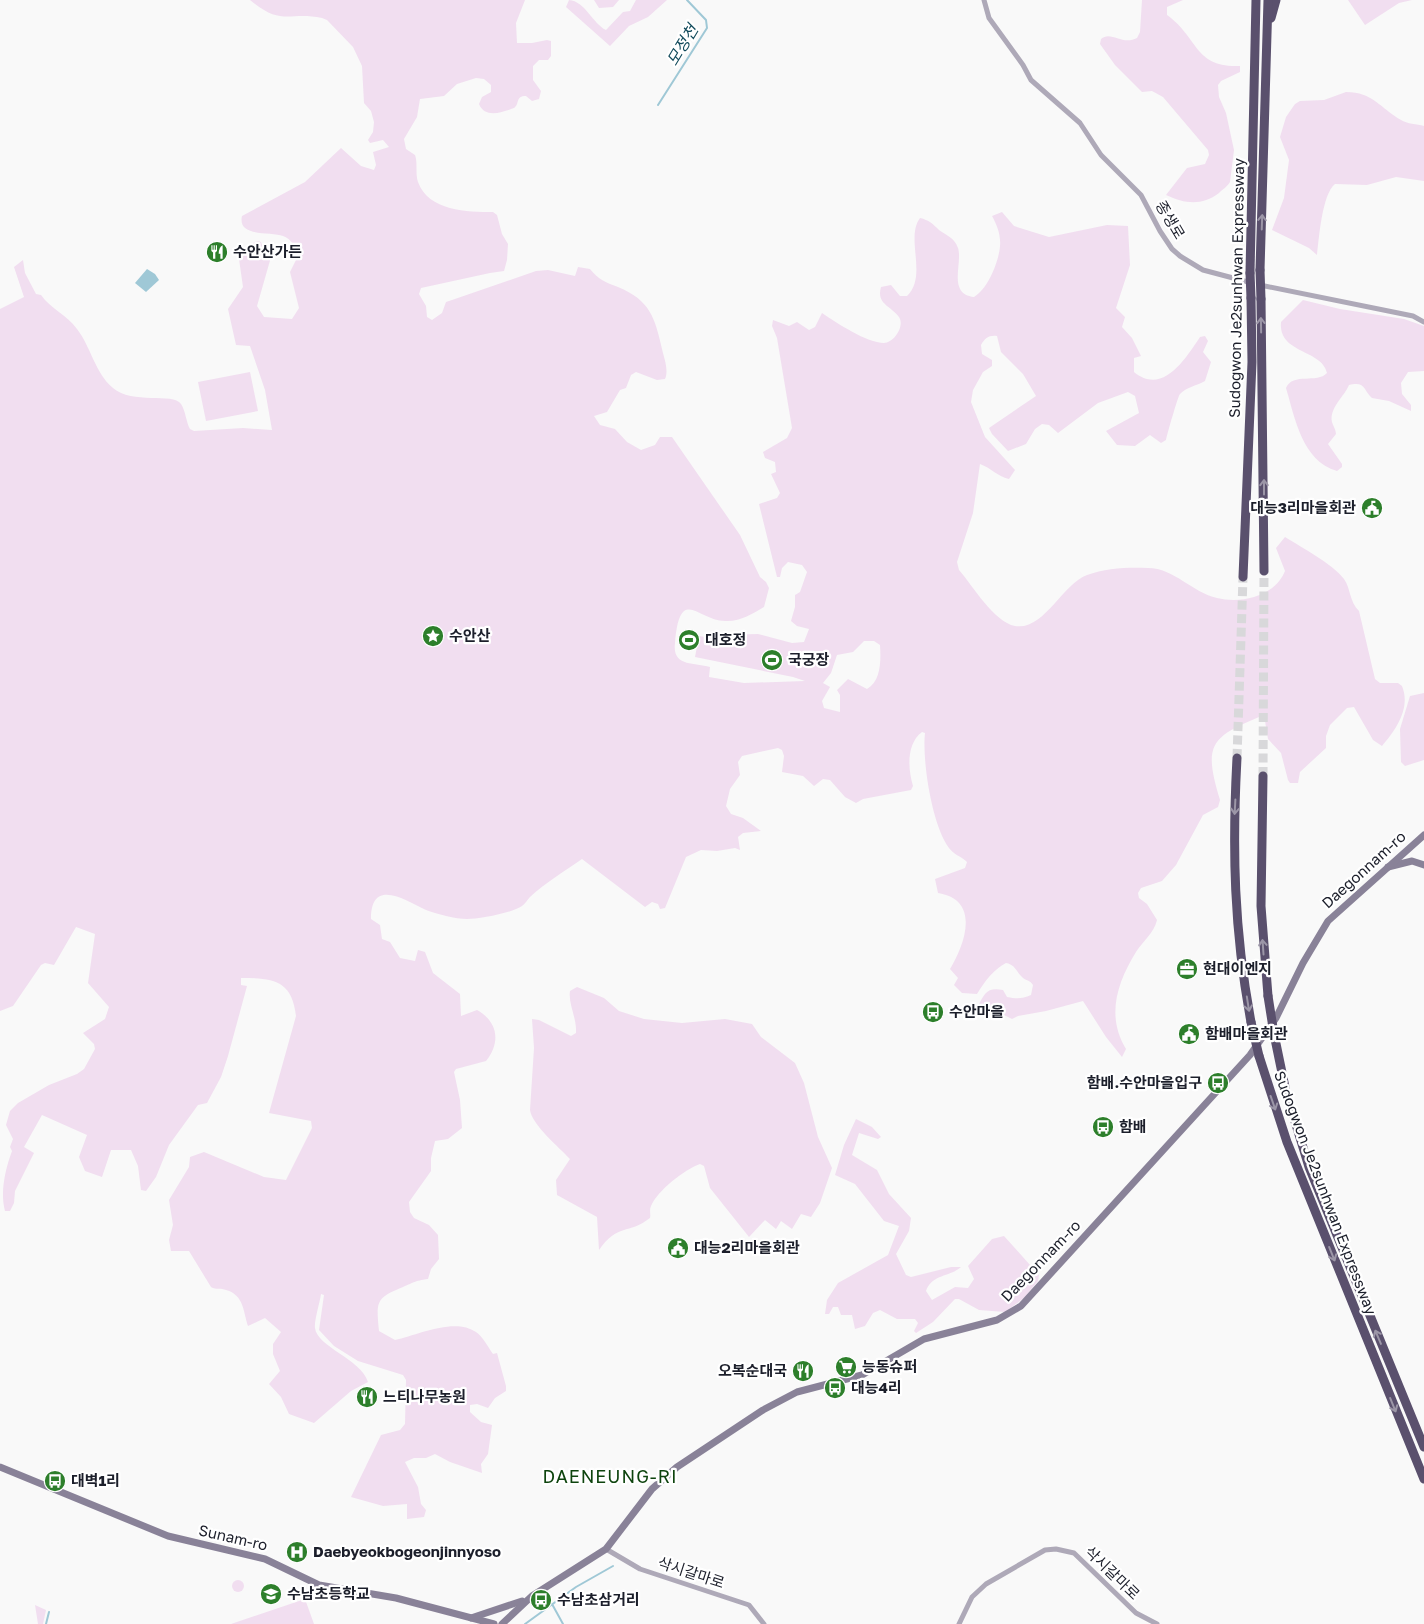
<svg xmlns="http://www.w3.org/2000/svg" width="1424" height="1624" viewBox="0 0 1424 1624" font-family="'Golos Text','Noto Sans KR',sans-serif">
	<rect width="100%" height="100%" fill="#f9f9f9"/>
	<!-- green -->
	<g fill="#f1def0" fill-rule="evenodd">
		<path d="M 250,0 L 525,0 L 516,23 L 517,43 L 532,43 L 547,40 L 551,41 L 551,56 L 548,60 L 539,60 L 533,66 L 533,80 L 541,91 L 539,99 L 532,101 L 526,96 C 515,96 520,104 514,108 C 503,112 485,119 479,104 L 482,97 L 491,92 L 491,85 L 484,79 L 476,78 L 457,84 L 444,96 L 420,99 L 417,117 L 404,139 L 406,149 L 415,155 C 418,163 415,173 418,182 C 428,211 468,212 493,212 L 497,215 L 502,234 L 508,244 L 507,260 L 504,271 L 490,273 L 421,288 L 419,294 L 426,306 L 427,317 L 432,320 L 442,313 L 446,302 L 452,300 L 536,271 L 548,270 L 575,276 L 578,267 L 590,269 C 599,280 605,282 618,287 C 650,300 655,318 662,349 C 664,358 669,370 665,379 L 657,380 L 636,372 L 631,375 L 626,388 L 620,390 L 607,412 L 594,416 L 600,425 L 615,429 L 627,442 L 641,450 L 655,445 L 660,437 L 672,437 L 740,535 L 760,577 L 766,582 L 769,588 L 764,607 C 752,614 740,622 725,621 C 698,621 680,584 675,643 C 672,667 694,662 710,667 L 709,677 L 744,683 L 805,681 L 793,677 L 695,657 L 699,636 L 717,639 L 720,635 L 758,634 L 792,643 L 804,642 L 809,629 L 797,626 L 791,621 L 795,607 L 795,595 L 800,592 L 807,572 L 802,565 L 788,562 L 782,568 L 780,577 L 777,577 L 759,504 L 777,498 L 780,493 L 771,474 L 776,472 L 775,462 L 765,458 L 763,452 L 787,438 L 792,428 L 777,338 L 772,326 L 773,320 L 789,326 L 797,322 L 809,330 L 815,327 L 822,313 C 837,323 867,343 884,343 C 894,343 905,326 899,317 C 891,306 876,304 881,287 L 891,285 L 900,296 L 907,296 C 928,276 905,238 920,218 C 929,220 933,224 939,230 C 947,236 954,237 958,248 C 963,263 947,294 974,297 C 988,289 999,261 1000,246 C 1001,235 997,225 992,216 L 1002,212 L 1014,226 L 1049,237 L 1107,225 L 1128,226 L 1130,265 L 1116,308 L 1125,317 L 1122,327 L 1132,338 L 1141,356 L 1134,358 L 1134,372 C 1163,396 1186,358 1200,337 L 1205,336 L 1208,341 L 1203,352 L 1211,362 L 1205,381 C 1198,385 1185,388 1180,394 C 1178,396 1167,435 1166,440 L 1161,443 L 1150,435 L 1135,446 L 1117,445 L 1106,431 L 1139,413 L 1135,396 L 1128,392 L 1098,403 L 1058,433 L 1049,425 L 1042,424 L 1035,429 L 1026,444 L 1008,451 L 992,434 L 989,428 L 1036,396 L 1023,374 L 1001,352 L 997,336 C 989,335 985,338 981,345 L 982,354 L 992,360 L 992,366 L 983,372 L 973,390 L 971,402 L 985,437 L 1015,470 L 1009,479 C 997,476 991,468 980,464 L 973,513 L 957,562 L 959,570 C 973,586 994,622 1015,626 C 1044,631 1062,584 1087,575 C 1106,568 1129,567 1148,568 C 1174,568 1193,593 1217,598 C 1242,604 1275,596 1285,571 L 1276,548 L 1285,537 C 1301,547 1333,564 1344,579 C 1351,589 1349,601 1359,611 L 1375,679 L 1380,683 L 1398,683 L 1402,686 C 1411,708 1396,730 1382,746 L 1373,740 L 1354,707 L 1347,708 L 1330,725 L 1326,736 L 1326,748 L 1300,772 L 1298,783 L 1290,783 L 1288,780 L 1281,753 L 1268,739 L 1264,715 C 1210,737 1203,744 1220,800 L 1218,807 L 1203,815 L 1176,865 L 1162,881 L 1141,888 L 1138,893 L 1139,898 L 1147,904 L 1157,920 C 1154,933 1143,941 1136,952 C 1117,983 1106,1016 1126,1049 L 1122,1057 L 1106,1037 L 1083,1001 L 1046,1011 L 1018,1016 L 1012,1019 L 998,1012 L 987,1012 L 978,1006 C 985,993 987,987 1003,990 L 1007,997 C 1017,999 1022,999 1031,995 L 1033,985 C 1030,980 1027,981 1023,978 C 1016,972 1016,965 1006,963 C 993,970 985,981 977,994 L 962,993 L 954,985 L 958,978 L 950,969 C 965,944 981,900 938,893 L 935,879 L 965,868 L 967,862 C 961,856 954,855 949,848 C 932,825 922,761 925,733 L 922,732 C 906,744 908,769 913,786 L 911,790 L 863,799 L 856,803 L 845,797 L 830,780 L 823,779 L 814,786 L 803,776 L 782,772 L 784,756 L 782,750 L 778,748 L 742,756 L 738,762 L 740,775 L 730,789 L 726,806 L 731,814 L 743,818 L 761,831 L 743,833 L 738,837 L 740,850 L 735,848 L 717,851 L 701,850 L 686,857 L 665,908 L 660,909 L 658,904 L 652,902 L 645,907 L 582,859 C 565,871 545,883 530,897 C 527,900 525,904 522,906 C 512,913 479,919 467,919 C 456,919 436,914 426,910 C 405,900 371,877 371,919 L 380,925 L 382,939 L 390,942 L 400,958 L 415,961 L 418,950 L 425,952 L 433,973 L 460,994 L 461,1016 L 477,1010 C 498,1022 501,1042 486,1061 L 456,1069 L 454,1072 L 460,1100 L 462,1128 L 448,1139 L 435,1141 L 431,1158 L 431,1171 L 409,1202 L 410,1212 L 414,1218 L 429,1225 L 438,1235 L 439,1259 L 431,1269 L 428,1279 C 414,1281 415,1282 403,1287 C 376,1298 376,1301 379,1331 L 395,1340 C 417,1335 455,1317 476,1332 C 483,1337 488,1347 493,1354 L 497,1353 L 506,1386 L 506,1391 L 495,1398 L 488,1408 L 477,1404 L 470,1405 L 470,1412 L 481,1422 L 492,1425 L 488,1454 L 481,1464 L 482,1473 L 450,1462 L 435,1454 L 426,1458 L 414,1458 L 405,1462 L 418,1487 L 421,1504 L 426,1510 L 424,1517 L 407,1519 L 407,1504 L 383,1506 L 351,1497 L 381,1435 L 400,1430 L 405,1424 L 406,1380 L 403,1375 L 358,1361 L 334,1346 L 319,1330 L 324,1295 L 321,1294 C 320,1302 314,1321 315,1328 C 317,1347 361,1359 368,1382 L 351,1391 L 314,1423 L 289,1414 L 281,1397 L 269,1384 L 280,1371 L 273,1354 L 273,1344 L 281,1332 L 265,1318 L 248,1326 C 243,1311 244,1295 226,1290 C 221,1288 216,1290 211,1287 L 189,1251 L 171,1251 L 169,1240 L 173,1225 L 169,1200 L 189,1167 L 190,1157 L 204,1152 L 264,1177 L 286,1180 L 312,1128 L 311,1121 L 269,1113 L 296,1016 C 292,980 273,978 241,978 L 241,985 L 247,986 L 228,1056 L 221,1077 L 207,1103 L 198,1105 L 169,1145 L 156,1177 L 146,1191 L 141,1190 L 138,1166 L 131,1150 L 111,1150 L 102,1177 L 85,1171 L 79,1157 L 87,1135 L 42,1115 L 24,1147 L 34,1153 L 15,1191 L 14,1203 L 10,1211 L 5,1211 C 0,1193 5,1170 12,1151 L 10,1147 L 13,1139 L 6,1125 L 10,1111 L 18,1103 L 49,1085 L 77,1074 L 84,1069 L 95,1049 L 94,1044 L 83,1033 L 105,1019 L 109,1007 L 88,983 L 95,934 L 76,927 L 54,965 L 45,963 L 41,965 L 13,1006 L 0,1011 L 0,309 L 24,297 L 14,267 L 23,260 L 25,273 L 36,294 L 41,295 C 51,309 67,315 77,329 C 91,347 95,373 113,388 C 132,405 173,392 181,404 C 186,412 186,422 190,429 L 194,431 L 243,428 L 272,430 L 265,390 L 250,346 L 236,345 L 228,309 L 243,287 L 239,259 L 249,251 L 253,243 L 258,241 L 261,242 L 264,251 L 270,253 L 271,257 L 257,306 L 264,317 L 292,319 L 299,308 L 290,272 L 299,254 C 296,247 291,239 283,236 C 272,231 237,238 242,216 L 305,182 L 341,148 L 361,166 L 374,170 L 376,165 L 373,152 L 389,147 L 383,140 L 370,143 L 368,140 L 373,132 L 374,122 L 371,111 L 364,103 L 362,66 L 353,47 L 327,20 L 322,18 C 289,11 282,27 250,0 ZM 864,641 L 874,641 L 880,645 C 881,661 881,681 867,689 L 848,679 L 837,690 L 840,695 L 840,712 L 824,708 L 822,701 L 830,687 L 823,683 L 831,673 L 837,655 L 853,652 Z"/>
		<path d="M 569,0 C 585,1 593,24 606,30 L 623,12 L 630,11 L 636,0 L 667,0 L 648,17 L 629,26 L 610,46 L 566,7 Z"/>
		<path d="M 594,0 L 619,0 L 613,7 L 599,8 Z"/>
		<path d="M 1142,0 L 1183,0 L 1167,7 L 1167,15 C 1199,38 1194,68 1240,66 L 1240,72 L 1221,81 L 1218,85 L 1219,97 L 1226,113 L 1234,150 L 1230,182 C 1227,187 1223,189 1219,193 C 1202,206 1185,204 1166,195 L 1187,168 L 1205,164 L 1209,155 L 1208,150 L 1163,97 L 1152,91 L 1142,92 L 1115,65 L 1100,44 L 1101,39 C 1111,30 1122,46 1137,38 L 1140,32 Z"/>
		<path d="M 1348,0 L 1412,0 L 1399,3 L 1365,25 Z"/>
		<path d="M 1346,92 C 1373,92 1380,108 1401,120 C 1407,124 1417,124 1424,126 L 1424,181 L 1396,177 L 1367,185 L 1335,184 C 1322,194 1319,239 1317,255 L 1309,248 L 1272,230 L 1284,198 L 1289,160 L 1280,137 L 1286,117 L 1295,104 L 1300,101 L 1324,100 Z"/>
		<path d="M 1303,300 L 1340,309 L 1404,319 L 1424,326 L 1424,371 L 1408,372 L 1401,383 L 1402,394 L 1411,405 L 1411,411 L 1389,401 L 1372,398 C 1363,390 1366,381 1349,385 C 1344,397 1329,408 1332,422 C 1333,426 1336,430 1336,434 L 1328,444 L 1342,464 L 1342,467 L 1337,471 C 1302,461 1295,418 1286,388 C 1293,372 1317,384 1327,373 C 1322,349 1278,354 1281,322 Z"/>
		<path d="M 250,372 L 258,411 L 206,421 L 198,382 Z"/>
		<path d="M 1424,693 L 1424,760 L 1405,766 L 1401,762 L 1400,729 L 1410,696 Z"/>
		<path d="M 577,987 L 604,998 L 619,1011 L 644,1019 L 682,1023 L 725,1019 L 752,1024 L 761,1037 L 795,1063 L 804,1083 L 818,1137 L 832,1168 L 820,1203 L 811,1217 L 801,1214 L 792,1229 L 781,1221 L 776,1229 L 765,1220 L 749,1237 L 710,1188 L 704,1166 L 700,1164 C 684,1170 658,1190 651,1206 C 649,1210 651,1214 650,1218 C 628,1235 618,1223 599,1250 L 597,1217 L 557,1195 L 556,1180 L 570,1159 C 559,1147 532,1125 530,1110 L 534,1048 L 532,1019 L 539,1020 L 571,1036 L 576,1033 C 577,1018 568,1004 570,991 Z"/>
		<path d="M 856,1119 L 872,1127 L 881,1137 L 878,1139 L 859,1133 L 852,1155 L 877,1170 L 889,1194 L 911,1218 L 909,1231 L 896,1254 L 906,1275 L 911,1277 L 951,1267 L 961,1267 C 950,1277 932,1274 926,1291 L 932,1300 L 955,1287 L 968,1288 L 974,1279 L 968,1266 L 992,1239 L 1004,1236 L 1039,1275 L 1038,1281 L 1024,1298 L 1005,1312 L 979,1310 L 959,1299 L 955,1299 L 933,1322 L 916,1333 L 914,1331 L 918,1323 L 915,1319 L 897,1319 L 880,1310 L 873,1313 L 865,1326 L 855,1329 L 852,1315 L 841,1315 L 838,1307 L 833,1307 L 829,1314 L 825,1314 L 827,1300 L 838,1283 L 888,1255 L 899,1226 L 884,1221 L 855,1184 L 835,1175 L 844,1145 Z"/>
		<circle cx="238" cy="1586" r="6"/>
		<path d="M 305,1599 L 314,1624 L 231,1624 Z"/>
		<path d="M 35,1605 L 46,1610 L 43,1624 L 38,1624 Z"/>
	</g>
	<!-- water -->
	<path fill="#9fc8d6" d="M 147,269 L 155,274 L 159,280 L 146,292 L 135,283 Z"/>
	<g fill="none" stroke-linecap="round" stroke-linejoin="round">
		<!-- stream -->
		<g stroke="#9fc8d6" stroke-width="2">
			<path d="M 658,105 L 707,28 L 706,20 L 687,0"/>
			<path d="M 552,1604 L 563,1624"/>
			<path d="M 46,1624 L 49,1612"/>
			<path d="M 525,1624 L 576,1587 L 613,1566"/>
		</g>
		<!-- highway-tunnel -->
		<g stroke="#d8d8da" stroke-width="9" stroke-dasharray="9 4.5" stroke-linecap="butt">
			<path d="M 1237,758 L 1243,577"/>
			<path d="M 1263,776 L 1264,571"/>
		</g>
		<!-- street -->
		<g stroke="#aea9b8" stroke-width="5">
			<path d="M 984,0 L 989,18 L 1023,65 L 1031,80 L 1080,123 L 1101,155 L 1141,195 L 1160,231 L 1172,249 L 1180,256 L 1203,270 L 1252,283"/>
			<path d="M 1260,285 L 1413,316 L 1424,322"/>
			<path d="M 606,1549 L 640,1569 L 749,1605 L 764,1624"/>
			<path d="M 959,1624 L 972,1597 L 986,1584 L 1045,1550 L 1056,1549 L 1074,1553 L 1136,1613 L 1157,1624"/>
		</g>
		<!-- secondary -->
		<g stroke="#898298" stroke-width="7">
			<path d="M 1388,867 L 1412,861 L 1424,865"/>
			<path d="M 0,1467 L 168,1536 L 265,1559 L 319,1585 L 396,1598 L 494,1624"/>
			<path d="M 471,1618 L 522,1601"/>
			<path d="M 502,1624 L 532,1596 L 606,1549 L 652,1489 L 677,1467 L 763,1410 L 797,1392 L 862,1375 L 924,1339 L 997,1320 L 1021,1306 L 1250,1055 L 1276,1018 L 1303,963 L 1328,921 L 1424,835"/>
		</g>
		<!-- highway -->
		<g stroke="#5a506d" stroke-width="9">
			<path d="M 1271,18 L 1276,0"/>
			<path d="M 1260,270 L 1268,0"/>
			<path d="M 1250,273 L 1256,0"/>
			<path d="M 1261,299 L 1264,571"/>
			<path d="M 1243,577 L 1252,362 L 1251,298"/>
			<path d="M 1237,758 C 1232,850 1234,931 1251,1022"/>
			<path d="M 1263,776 L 1261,906 L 1268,996"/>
			<path d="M 1274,1034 L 1286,1092 L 1309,1167 L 1424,1447"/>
			<path d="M 1259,1056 L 1287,1142 L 1424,1479"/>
		</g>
		<!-- highway-bridge -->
		<g stroke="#5a506d" stroke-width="9">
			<path d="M 1260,270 L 1261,299"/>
			<path d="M 1250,273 L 1251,298"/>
			<path d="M 1268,996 L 1274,1034"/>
			<path d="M 1251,1022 L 1259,1056"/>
		</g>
	</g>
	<!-- one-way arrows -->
	<defs><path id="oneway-shaft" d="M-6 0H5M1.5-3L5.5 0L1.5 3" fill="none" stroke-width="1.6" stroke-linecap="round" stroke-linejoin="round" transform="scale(1.25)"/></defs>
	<g stroke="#9c96a7">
		<use href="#oneway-shaft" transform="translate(1262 222) rotate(-88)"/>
		<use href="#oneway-shaft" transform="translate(1261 325) rotate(-91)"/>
		<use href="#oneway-shaft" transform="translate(1264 487) rotate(-90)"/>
		<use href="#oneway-shaft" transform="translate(1235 807) rotate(93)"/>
		<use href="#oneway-shaft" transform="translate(1263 947) rotate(-94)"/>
		<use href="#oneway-shaft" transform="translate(1248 1004) rotate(81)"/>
		<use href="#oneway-shaft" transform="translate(1273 1103) rotate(71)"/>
		<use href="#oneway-shaft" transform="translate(1332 1254) rotate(68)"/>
		<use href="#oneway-shaft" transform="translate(1378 1337) rotate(-113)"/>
		<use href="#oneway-shaft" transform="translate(1393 1405) rotate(68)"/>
	</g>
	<!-- icons -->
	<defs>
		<g id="restaurant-disc" transform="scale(1.125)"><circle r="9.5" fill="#2d7f2b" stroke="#fff"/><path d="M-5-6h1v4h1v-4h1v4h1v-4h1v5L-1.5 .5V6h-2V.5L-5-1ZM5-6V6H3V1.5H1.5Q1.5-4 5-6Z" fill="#fff"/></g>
		<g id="civic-disc" transform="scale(1.125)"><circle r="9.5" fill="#2d7f2b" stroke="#fff"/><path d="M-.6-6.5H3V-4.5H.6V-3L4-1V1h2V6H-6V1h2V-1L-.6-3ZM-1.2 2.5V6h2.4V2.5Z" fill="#fff"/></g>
		<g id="sight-disc" transform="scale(1.125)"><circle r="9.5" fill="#2d7f2b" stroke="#fff"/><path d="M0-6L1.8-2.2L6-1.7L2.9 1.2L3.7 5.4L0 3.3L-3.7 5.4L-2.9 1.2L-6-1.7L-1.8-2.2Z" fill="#fff"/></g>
		<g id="stadium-disc" transform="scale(1.125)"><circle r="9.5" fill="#2d7f2b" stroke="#fff"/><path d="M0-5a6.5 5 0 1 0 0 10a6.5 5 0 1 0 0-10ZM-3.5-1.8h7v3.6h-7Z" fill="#fff"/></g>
		<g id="office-disc" transform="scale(1.125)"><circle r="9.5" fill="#2d7f2b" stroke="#fff"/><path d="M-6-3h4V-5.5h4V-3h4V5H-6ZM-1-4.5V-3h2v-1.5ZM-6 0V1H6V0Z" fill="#fff"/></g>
		<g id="bus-disc" transform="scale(1.125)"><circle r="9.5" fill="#2d7f2b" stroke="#fff"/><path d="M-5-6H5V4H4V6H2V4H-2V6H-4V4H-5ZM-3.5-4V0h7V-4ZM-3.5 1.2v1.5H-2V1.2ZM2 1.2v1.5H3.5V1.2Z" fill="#fff"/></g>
		<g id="supermarket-disc" transform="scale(1.125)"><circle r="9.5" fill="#2d7f2b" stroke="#fff"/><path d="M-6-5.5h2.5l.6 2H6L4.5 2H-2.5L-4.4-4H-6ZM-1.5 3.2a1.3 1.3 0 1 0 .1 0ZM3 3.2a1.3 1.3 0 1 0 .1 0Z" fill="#fff"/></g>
		<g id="hospital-disc" transform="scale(1.125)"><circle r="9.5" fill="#2d7f2b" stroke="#fff"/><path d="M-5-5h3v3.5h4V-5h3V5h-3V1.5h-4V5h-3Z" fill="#fff"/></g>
		<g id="school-disc" transform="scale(1.125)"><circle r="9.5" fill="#2d7f2b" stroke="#fff"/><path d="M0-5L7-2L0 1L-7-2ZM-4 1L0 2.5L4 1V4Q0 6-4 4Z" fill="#fff"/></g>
	</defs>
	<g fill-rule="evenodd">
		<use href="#restaurant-disc" x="217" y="252"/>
		<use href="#civic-disc" x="1372" y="508"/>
		<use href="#sight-disc" x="433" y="636"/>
		<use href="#stadium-disc" x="689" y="640"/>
		<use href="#stadium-disc" x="772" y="660"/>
		<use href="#office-disc" x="1187" y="969"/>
		<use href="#bus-disc" x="933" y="1012"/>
		<use href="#civic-disc" x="1189" y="1034"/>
		<use href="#bus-disc" x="1218" y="1083"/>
		<use href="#bus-disc" x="1103" y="1127"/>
		<use href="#civic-disc" x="678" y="1248"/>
		<use href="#supermarket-disc" x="846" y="1367"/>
		<use href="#restaurant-disc" x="803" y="1371"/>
		<use href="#bus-disc" x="835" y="1388"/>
		<use href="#restaurant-disc" x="367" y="1397"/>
		<use href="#bus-disc" x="55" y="1481"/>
		<use href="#hospital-disc" x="297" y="1552"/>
		<use href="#school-disc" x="271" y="1594"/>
		<use href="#bus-disc" x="541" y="1600"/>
	</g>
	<g text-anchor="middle" stroke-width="4.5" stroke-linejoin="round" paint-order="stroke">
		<!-- street labels -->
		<g font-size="15" fill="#1c1f2b" stroke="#fff">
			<text transform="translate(1170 220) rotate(59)" y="5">종생로</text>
			<text transform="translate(1237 288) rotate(-89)" y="5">Sudogwon Je2sunhwan Expressway</text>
			<text transform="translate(1364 870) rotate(-42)" y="5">Daegonnam-ro</text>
			<text transform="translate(1325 1193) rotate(69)" y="5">Sudogwon Je2sunhwan Expressway</text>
			<text transform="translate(1041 1261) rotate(-46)" y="5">Daegonnam-ro</text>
			<text transform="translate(233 1538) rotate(13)" y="5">Sunam-ro</text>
			<text transform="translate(691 1573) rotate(18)" y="5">삭시갈마로</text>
			<text transform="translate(1112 1573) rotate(44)" y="5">삭시갈마로</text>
		</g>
		<!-- poi labels -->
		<g font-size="15" font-weight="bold" fill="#1c1f2b" stroke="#fff" text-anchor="start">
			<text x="233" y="257">수안산가든</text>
			<text x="1356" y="513" text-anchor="end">대능3리마을회관</text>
			<text x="449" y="641">수안산</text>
			<text x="705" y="645">대호정</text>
			<text x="788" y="665">국궁장</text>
			<text x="1203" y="974">현대이엔지</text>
			<text x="949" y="1017">수안마을</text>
			<text x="1205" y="1039">함배마을회관</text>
			<text x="1202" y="1088" text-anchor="end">함배.수안마을입구</text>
			<text x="1119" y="1132">함배</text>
			<text x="694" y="1253">대능2리마을회관</text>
			<text x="862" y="1372">능동슈퍼</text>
			<text x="787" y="1376" text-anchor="end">오복순대국</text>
			<text x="851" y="1393">대능4리</text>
			<text x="383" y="1402">느티나무농원</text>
			<text x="71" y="1486">대벽1리</text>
			<text x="313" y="1557">Daebyeokbogeonjinnyoso</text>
			<text x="287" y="1599">수남초등학교</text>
			<text x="557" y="1605">수남초삼거리</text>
		</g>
		<!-- water labels -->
		<g font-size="16" font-style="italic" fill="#10495a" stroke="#fff">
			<text transform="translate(682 45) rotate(-59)" y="6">모정천</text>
		</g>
		<!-- quarter labels -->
		<g font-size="18" letter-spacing="1" fill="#0e440e" stroke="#fff">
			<text x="610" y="1483">DAENEUNG-RI</text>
		</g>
	</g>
</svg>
